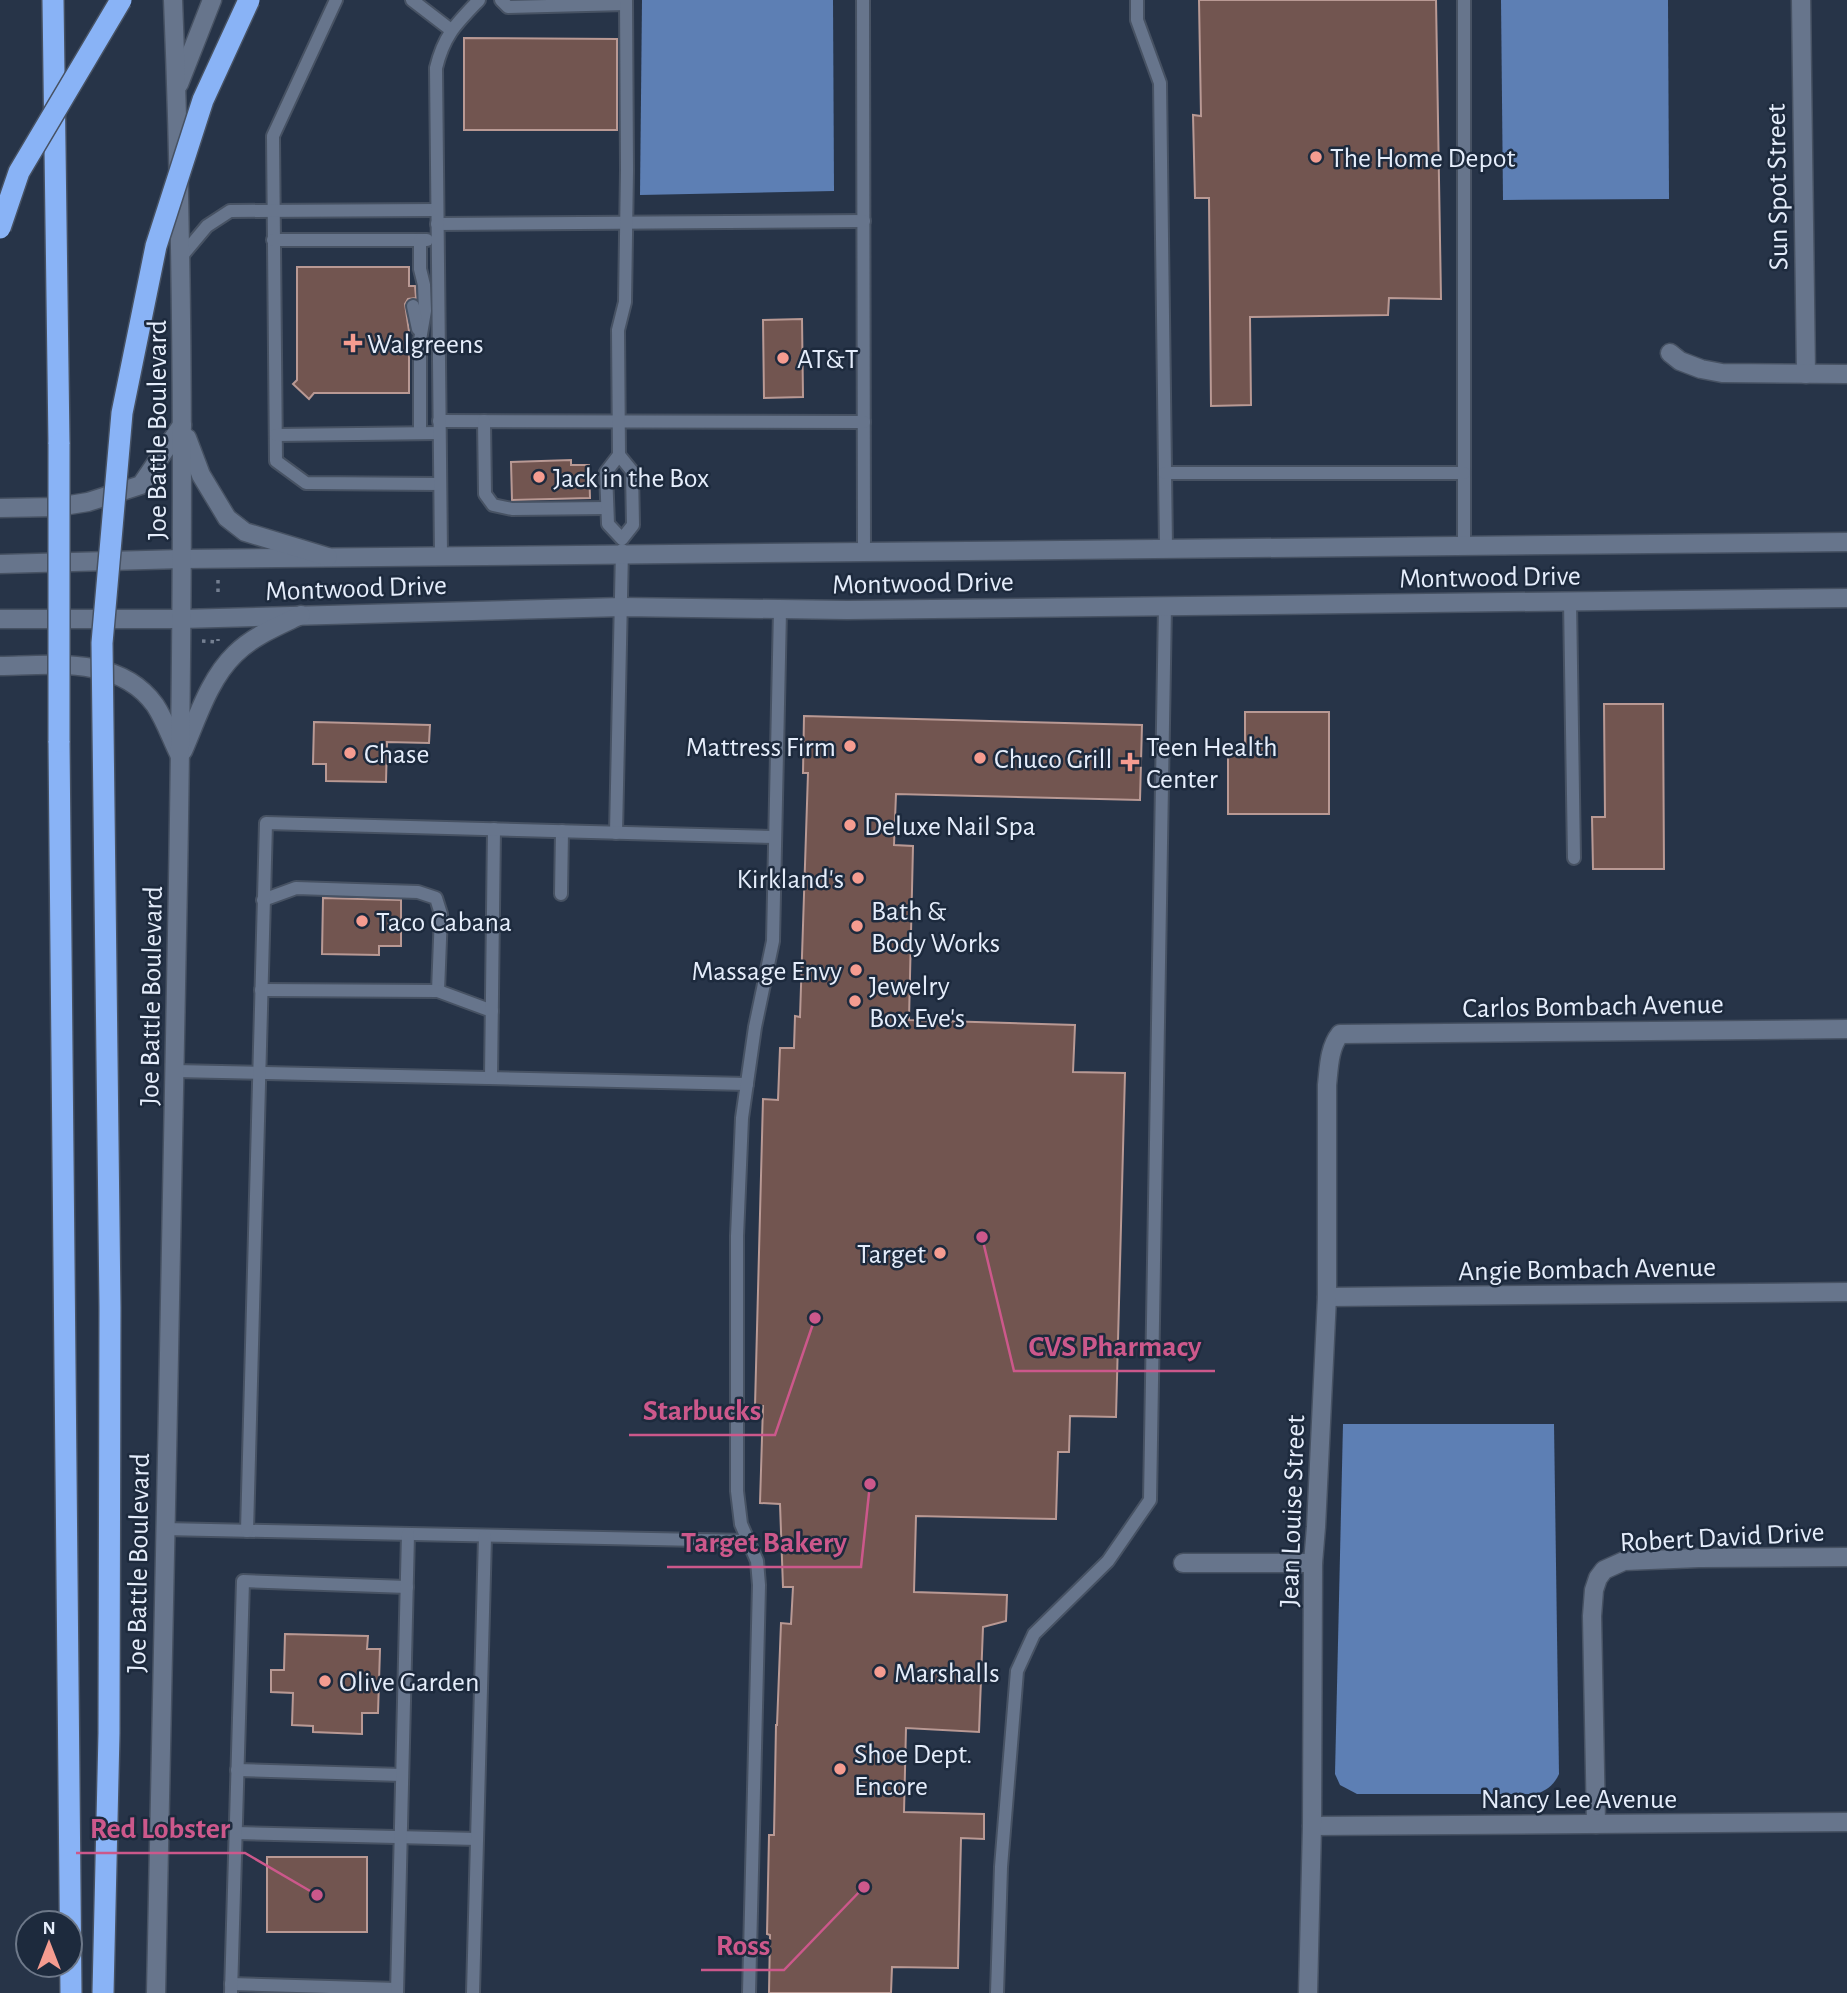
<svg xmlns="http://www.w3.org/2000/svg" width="1847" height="1993" viewBox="0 0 1847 1993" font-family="'Alegreya Sans',sans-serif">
	<rect width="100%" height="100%" fill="#273448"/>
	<!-- water -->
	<g fill="#5d7fb4">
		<path d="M 642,0 L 833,0 L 834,191 L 640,195 Z"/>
		<path d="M 1501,0 L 1668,0 L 1669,199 L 1503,200 Z"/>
		<path d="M 1343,1424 L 1554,1424 L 1559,1774 C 1554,1785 1548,1789 1537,1794 L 1357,1794 L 1340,1785 L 1335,1774 Z"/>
	</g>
	<!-- building -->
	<g fill="#725550" stroke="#b99994" stroke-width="2">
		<path d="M 1199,0 L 1436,0 L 1441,299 L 1389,298 L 1388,315 L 1250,317 L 1251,405 L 1211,406 L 1209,198 L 1195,198 L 1193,115 L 1201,116 Z"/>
		<path d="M 464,38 L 617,39 L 617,130 L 464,130 Z"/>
		<path d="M 297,267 L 409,267 L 409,286 L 415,286 L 416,298 L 408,299 L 405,304 L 409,331 L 409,393 L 314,393 L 309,399 L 293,384 L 297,380 Z"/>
		<path d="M 802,319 L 803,397 L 764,398 L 763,320 Z"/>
		<path d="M 571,460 L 571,465 L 589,465 L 590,498 L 512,500 L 511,462 Z"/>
		<path d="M 1604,704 L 1663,704 L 1664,869 L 1593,869 L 1592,817 L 1605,817 Z"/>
		<path d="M 1245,712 L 1329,712 L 1329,814 L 1228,814 L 1228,748 L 1245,748 Z"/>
		<path d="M 804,716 L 1142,725 L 1140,800 L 896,794 L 894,845 L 913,846 L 909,1020 L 1075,1025 L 1073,1072 L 1125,1073 L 1116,1417 L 1070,1416 L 1069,1452 L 1058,1452 L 1056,1519 L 916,1516 L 914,1592 L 1007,1595 L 1006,1621 L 983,1627 L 979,1732 L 906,1728 L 904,1812 L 984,1814 L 984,1839 L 961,1838 L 958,1968 L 892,1967 L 891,1993 L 769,1993 L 770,1935 L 767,1934 L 769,1835 L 774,1835 L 776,1725 L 777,1725 L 781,1623 L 791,1624 L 793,1587 L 783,1587 L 780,1504 L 760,1503 L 763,1406 L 755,1406 L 763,1099 L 778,1100 L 780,1048 L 794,1048 L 795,1016 L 800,1017 L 808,773 L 803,773 Z"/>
		<path d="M 314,722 L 430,725 L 429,743 L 387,742 L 386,782 L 326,781 L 326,764 L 313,764 Z"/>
		<path d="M 323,898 L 401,900 L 401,946 L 379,946 L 379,955 L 322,954 Z"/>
		<path d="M 285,1634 L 368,1636 L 367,1649 L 380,1649 L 378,1713 L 362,1713 L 362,1734 L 313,1732 L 313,1726 L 292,1725 L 293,1693 L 271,1692 L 271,1670 L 284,1670 Z"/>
		<rect x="267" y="1857" width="100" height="75"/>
	</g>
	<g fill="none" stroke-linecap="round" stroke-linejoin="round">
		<!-- service casing -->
		<g stroke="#475263" stroke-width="16">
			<g id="service">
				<path d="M 336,0 L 273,136 L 276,461 L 306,483 L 440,484"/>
				<path d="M 412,0 L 451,30"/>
				<path d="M 501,0 L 508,7 L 626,4"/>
				<path d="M 863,0 L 864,552"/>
				<path d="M 1137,0 L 1137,20 L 1160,83 L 1166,548"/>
				<path d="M 1464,0 L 1464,546"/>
				<path d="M 437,224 L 864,221"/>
				<path d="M 273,240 L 427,240"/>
				<path d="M 420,240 L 420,269 L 424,285 L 425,311 L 420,340 L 420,433"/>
				<path d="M 181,257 L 207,226 L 230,211 L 437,210"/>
				<path d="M 413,306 L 418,329"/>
				<path d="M 439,421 L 864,422"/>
				<path d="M 484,421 L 485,494 L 493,505 L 512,509 L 607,508"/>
				<path d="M 276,435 L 439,433"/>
				<path d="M 619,455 L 632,471 L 633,525 L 622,539 L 608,524 L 606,472 L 619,455 L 618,330 L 625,302 L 627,170 L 626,0"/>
				<path d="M 1165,473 L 1464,473"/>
				<path d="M 441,556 L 436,68 C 444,35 456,24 479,0"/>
				<path d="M 1570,601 L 1574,858"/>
				<path d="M 616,833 L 622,550"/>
				<path d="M 561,894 L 562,831"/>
				<path d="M 263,900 L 296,888 L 418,892 L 436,898 L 441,914 L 438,991"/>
				<path d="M 261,990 L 438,991 L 492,1011"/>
				<path d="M 175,1071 L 747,1084"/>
				<path d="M 491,1078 L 494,829"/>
				<path d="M 164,1529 L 748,1541"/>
				<path d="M 247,1531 L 266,823 L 775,837"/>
				<path d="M 237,1770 L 402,1775"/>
				<path d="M 236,1833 L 477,1839"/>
				<path d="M 231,1984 L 397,1989"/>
				<path d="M 231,1993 L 243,1581 L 407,1587"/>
				<path d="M 397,1993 L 408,1534"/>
				<path d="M 473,1993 L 485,1536"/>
				<path d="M 749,1993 L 759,1585 L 757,1561 L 741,1524 L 737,1491 L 737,1236 L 742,1118 L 755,1027 L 773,941 L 780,610"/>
				<path d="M 997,1993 L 1001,1867 L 1017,1671 L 1034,1634 L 1108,1561 L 1150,1500 L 1165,605"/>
			</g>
		</g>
		<!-- minor casing -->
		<g stroke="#475263" stroke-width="21">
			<g id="minor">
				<path d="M 1801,0 L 1806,374"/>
				<path d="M 1670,353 L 1680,361 L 1701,369 L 1722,373 L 1847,374"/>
				<path d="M 1327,1297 L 1847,1292"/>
				<path d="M 1183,1563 L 1313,1563"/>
				<path d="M 1596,1824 L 1592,1616 L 1594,1590 L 1598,1578 L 1604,1570 L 1624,1561 L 1699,1558 L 1847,1557"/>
				<path d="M 1312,1826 L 1847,1822"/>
				<path d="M 1308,1993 L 1312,1826 L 1313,1563 L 1316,1527 L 1327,1297 L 1327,1085 C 1329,1067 1329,1048 1340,1034 L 1847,1029"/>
			</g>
		</g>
		<!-- tertiary casing -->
		<g stroke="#475263" stroke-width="21">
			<g id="tertiary">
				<path d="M 182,559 L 1847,542"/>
				<path d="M 181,619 L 622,607 L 847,610 L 1847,598"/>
			</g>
		</g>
		<!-- secondary casing -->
		<g stroke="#475263" stroke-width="21">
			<g id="secondary">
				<path d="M 179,84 L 212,0"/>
				<path d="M 187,438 L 201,475 L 227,518 L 245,532 L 328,557"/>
				<path d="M 0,508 L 57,507 L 88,502 L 141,485 L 182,425"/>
				<path d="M 0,564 L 182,559"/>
				<path d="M 0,619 L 181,619"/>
				<path d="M 0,666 C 53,665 120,656 155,705 C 165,720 171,738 179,754"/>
				<path d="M 183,751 C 197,719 209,679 235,654 C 253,636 278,626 301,615"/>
				<path d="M 156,1993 C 162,1622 173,1252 178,881 C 183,587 185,294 173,0"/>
			</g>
		</g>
		<!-- motorway casing -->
		<g stroke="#475263" stroke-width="24">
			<g id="motorway">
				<path d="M 53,0 L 59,444"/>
				<path d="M 59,741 L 71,1993"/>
			</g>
		</g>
		<!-- path -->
		<g stroke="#747f91" stroke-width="3.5" stroke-dasharray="3.5 5" stroke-linecap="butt">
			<path d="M 218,580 L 218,593"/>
			<path d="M 202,641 L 218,642 L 218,639"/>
		</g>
		<!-- service -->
		<use href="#service" stroke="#67758c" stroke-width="12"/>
		<!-- minor -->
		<use href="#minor" stroke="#67758c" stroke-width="18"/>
		<!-- tertiary -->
		<use href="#tertiary" stroke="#67758c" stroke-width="18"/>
		<!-- secondary -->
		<use href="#secondary" stroke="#67758c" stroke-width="18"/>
		<!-- motorway -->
		<use href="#motorway" stroke="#89b3f6" stroke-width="21"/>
		<!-- motorway-bridge casing -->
		<g stroke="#475263" stroke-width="24" stroke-linecap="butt">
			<g id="motorway-bridge">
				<path d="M 0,228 L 19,172 L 121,0"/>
				<path d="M 59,444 L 59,741"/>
				<path d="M 103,1993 L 109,1733 L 110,1307 L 102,643 L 122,413 L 156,246 L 203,100 L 249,0"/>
			</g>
		</g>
		<!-- motorway-bridge -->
		<use href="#motorway-bridge" stroke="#89b3f6" stroke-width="21"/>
	</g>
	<!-- markers -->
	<g fill="#f59c90" stroke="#1d2a3d" stroke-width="2.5">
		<circle cx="1316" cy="157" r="7"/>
		<path d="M349.5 332.5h7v7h7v7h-7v7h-7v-7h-7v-7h7z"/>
		<circle cx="783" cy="358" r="7"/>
		<circle cx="539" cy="477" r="7"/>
		<circle cx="850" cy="746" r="7"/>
		<circle cx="350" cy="753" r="7"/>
		<circle cx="980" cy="758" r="7"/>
		<path d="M1126.5 751.5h7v7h7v7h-7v7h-7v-7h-7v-7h7z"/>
		<circle cx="850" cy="825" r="7"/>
		<circle cx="858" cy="878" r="7"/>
		<circle cx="362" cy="921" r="7"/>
		<circle cx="857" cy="926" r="7"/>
		<circle cx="856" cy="970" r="7"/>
		<circle cx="855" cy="1001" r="7"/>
		<circle cx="940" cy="1253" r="7"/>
		<circle cx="880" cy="1672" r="7"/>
		<circle cx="325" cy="1681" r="7"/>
		<circle cx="840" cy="1769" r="7"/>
	</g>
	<g text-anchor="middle" stroke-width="5" stroke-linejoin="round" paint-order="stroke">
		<!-- poi labels -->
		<g font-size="28" fill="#e5edfb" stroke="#1d2a3d" text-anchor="start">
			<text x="1330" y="167">The Home Depot</text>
			<text x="367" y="353">Walgreens</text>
			<text x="797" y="368">AT&amp;T</text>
			<text x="553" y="487">Jack in the Box</text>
			<text x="836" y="756" text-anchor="end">Mattress Firm</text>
			<text x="1146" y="756">Teen Health<tspan x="1146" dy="32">Center</tspan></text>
			<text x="364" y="763">Chase</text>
			<text x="994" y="768">Chuco Grill</text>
			<text x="864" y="835">Deluxe Nail Spa</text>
			<text x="844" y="888" text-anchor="end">Kirkland's</text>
			<text x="871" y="920">Bath &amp;<tspan x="871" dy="32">Body Works</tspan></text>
			<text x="376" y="931">Taco Cabana</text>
			<text x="842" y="980" text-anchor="end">Massage Envy</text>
			<text x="869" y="995">Jewelry<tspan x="869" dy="32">Box Eve's</tspan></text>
			<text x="926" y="1263" text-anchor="end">Target</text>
			<text x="894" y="1682">Marshalls</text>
			<text x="339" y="1691">Olive Garden</text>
			<text x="854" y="1763">Shoe Dept.<tspan x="854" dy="32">Encore</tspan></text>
		</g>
		<!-- street labels -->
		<g font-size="28" fill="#e5edfb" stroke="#1d2a3d">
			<text transform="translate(1776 187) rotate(-91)" y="10">Sun Spot Street</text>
			<text transform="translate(156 430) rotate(-90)" y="10">Joe Battle Boulevard</text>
			<text transform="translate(1490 576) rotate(-1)" y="10">Montwood Drive</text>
			<text transform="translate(923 582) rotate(-1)" y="10">Montwood Drive</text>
			<text transform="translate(356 587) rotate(-2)" y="10">Montwood Drive</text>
			<text transform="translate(150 996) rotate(-89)" y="10">Joe Battle Boulevard</text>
			<text transform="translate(1593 1005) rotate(-1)" y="10">Carlos Bombach Avenue</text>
			<text transform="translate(1587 1268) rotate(-1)" y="10">Angie Bombach Avenue</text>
			<text transform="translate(1291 1511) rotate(-88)" y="10">Jean Louise Street</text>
			<text transform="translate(1722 1536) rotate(-3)" y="10">Robert David Drive</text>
			<text transform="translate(137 1563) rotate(-89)" y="10">Joe Battle Boulevard</text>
			<text x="1579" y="1808">Nancy Lee Avenue</text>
		</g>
	</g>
	<!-- callouts -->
	<path fill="none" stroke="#cc588b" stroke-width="2.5" d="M982 1237L1014 1371H1215M815 1318L775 1435H629M870 1484L861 1567H667M317 1895L245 1853H76M864 1887L784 1970H701"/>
	<g fill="#cc588b" stroke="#1d2a3d" stroke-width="2.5">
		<circle cx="982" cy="1237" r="7"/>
		<circle cx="815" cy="1318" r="7"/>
		<circle cx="870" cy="1484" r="7"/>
		<circle cx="317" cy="1895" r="7"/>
		<circle cx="864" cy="1887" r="7"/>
	</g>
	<g font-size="30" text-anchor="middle" font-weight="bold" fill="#cc588b" stroke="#1d2a3d" stroke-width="5" stroke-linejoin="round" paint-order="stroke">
		<text x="1115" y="1356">CVS Pharmacy</text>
		<text x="702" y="1420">Starbucks</text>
		<text x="764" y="1552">Target Bakery</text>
		<text x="160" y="1838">Red Lobster</text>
		<text x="743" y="1955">Ross</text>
	</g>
	<!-- north arrow -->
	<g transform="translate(49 1944)"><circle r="33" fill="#1d2a3d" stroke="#6d7889" stroke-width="2"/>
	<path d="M0-5L12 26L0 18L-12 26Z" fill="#f59c90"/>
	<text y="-10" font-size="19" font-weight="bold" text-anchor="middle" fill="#e5edfb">N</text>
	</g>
</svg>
